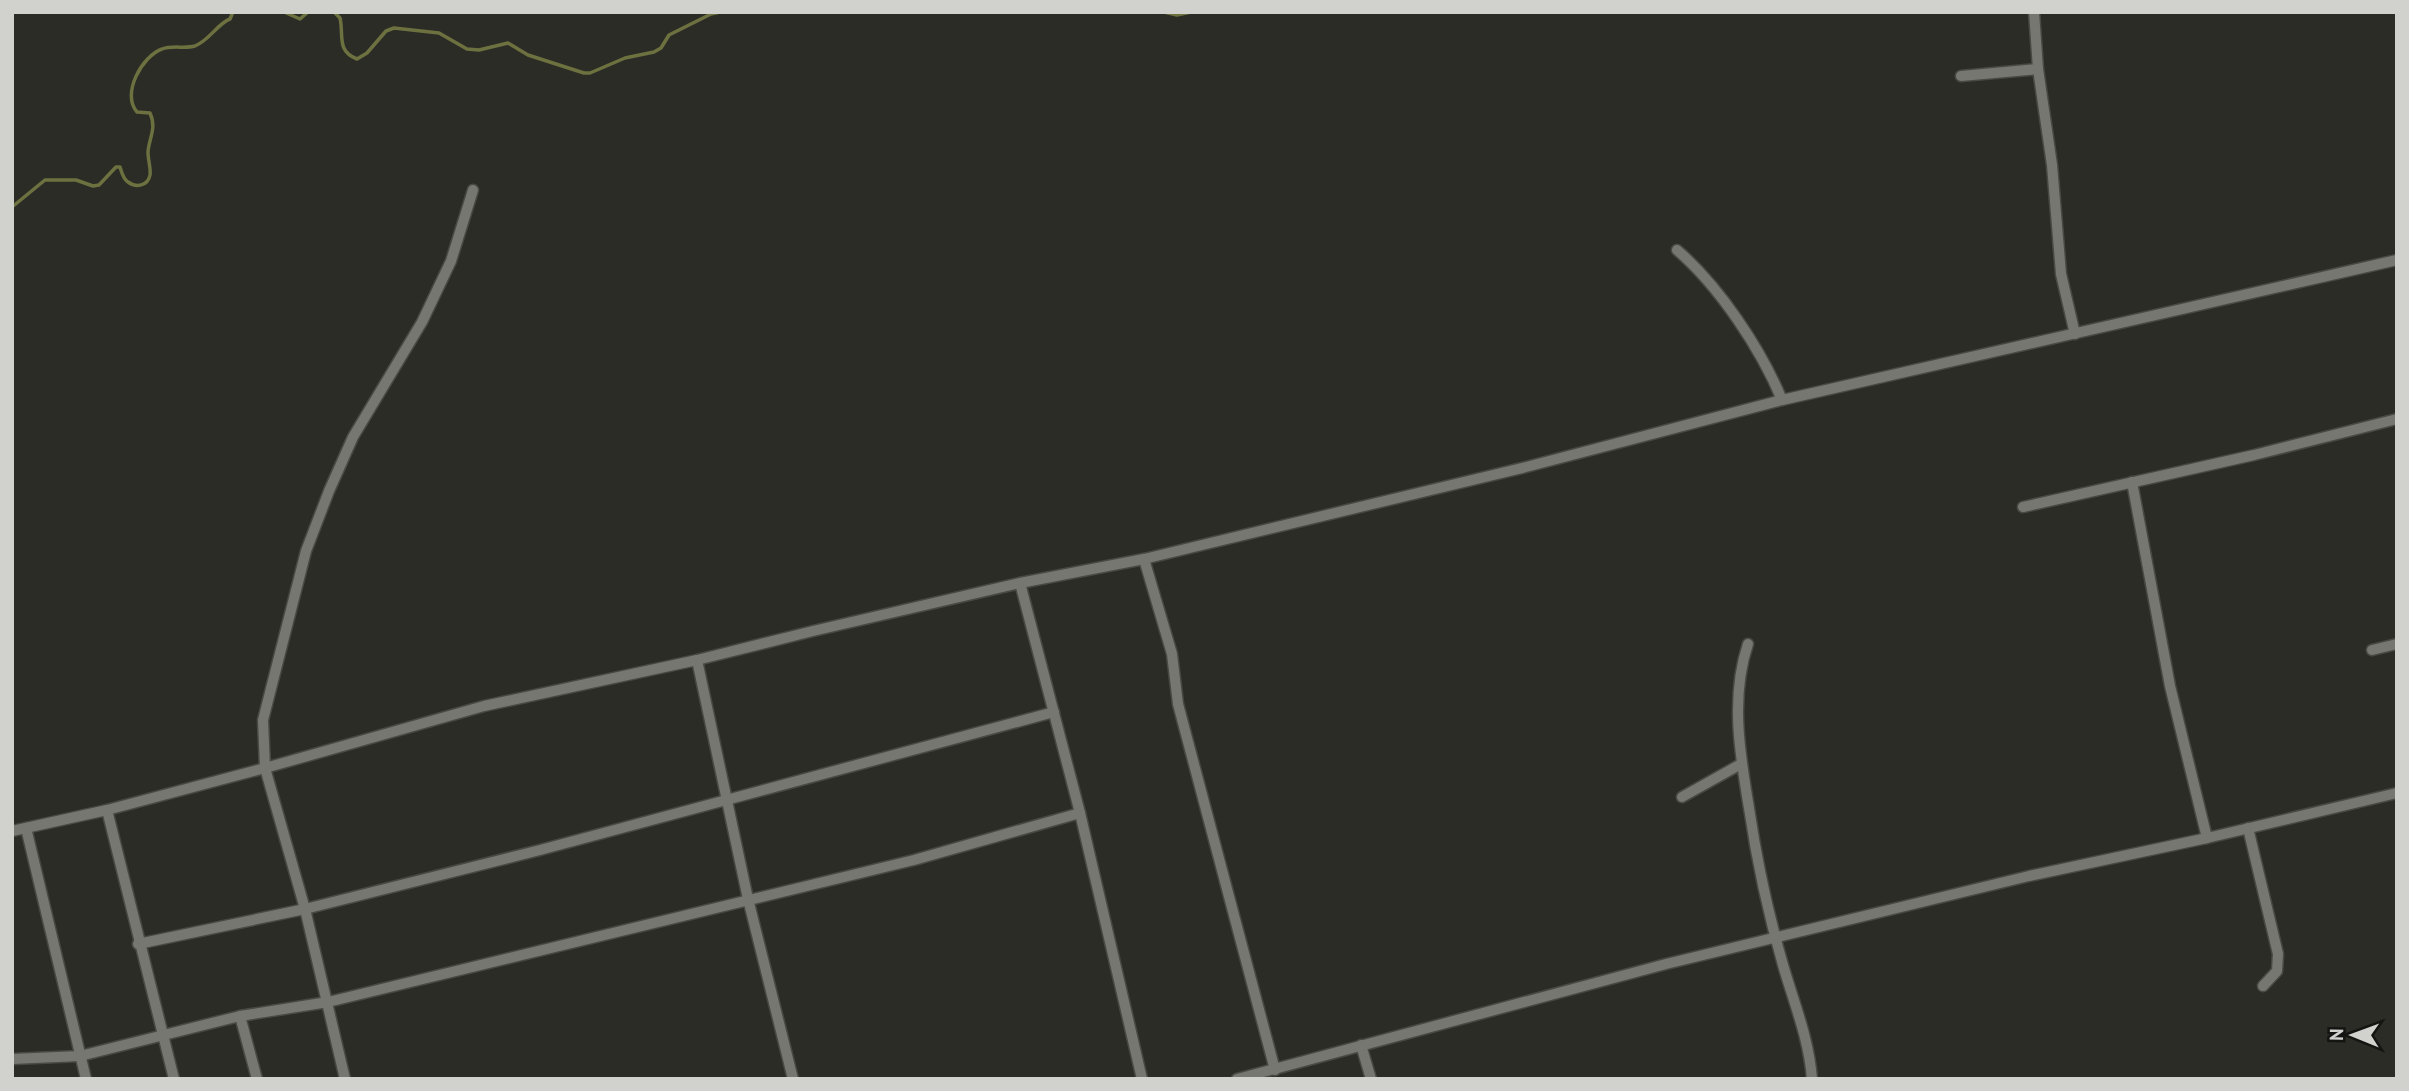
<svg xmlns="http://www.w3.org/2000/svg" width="2409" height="1091" viewBox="0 0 2409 1091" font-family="'PT Sans',sans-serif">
	<rect width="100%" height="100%" fill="#2b2c26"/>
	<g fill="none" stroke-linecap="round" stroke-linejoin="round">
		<!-- stream -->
		<g stroke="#6d7140" stroke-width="3.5">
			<path d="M 284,12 L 300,19 L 308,12"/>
			<path d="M 334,12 L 340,18 C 344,35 336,51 357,59 L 367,53 L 386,31 L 394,28 L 439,33 L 467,49 L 479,50 L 508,43 L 528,55 L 584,73 L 590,73 L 625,58 L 654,52 L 661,48 L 669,35 L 711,14 L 720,12"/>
			<path d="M 1164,12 L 1177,15 L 1191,12"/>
			<path d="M 12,207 L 45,180 L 76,180 L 93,186 L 99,185 L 116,167 L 120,167 C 122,173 123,179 128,182 C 136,188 148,186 150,175 C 151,168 148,160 148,152 C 149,138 157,128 150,113 L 137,112 C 121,94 142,56 162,49 C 172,45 185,49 195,46 C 210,40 217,24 230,19 L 233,12"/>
		</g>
		<!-- minor casing -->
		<g stroke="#494944" stroke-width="13">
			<g id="minor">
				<path d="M 2034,12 L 2038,69 L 2052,165 L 2061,274 L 2075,334"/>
				<path d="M 1961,76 L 2038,69"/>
				<path d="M 1677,250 C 1719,286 1761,349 1782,400"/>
				<path d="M 2132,482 L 2170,686 L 2207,838"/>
				<path d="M 2023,507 L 2254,455 L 2397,419"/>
				<path d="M 1144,559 L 1172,654 L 1178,704 L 1275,1070"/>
				<path d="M 1020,583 L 1080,813 L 1142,1079"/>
				<path d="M 1748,644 C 1730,697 1740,755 1749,808 C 1757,862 1768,913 1783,965 C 1794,1003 1809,1039 1812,1079"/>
				<path d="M 2372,650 L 2397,644"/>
				<path d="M 697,660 L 748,899 L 793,1079"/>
				<path d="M 1682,797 L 1741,764"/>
				<path d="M 107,810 L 174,1079"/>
				<path d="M 26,828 L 86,1079"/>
				<path d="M 2248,828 L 2278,954 L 2277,971 L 2263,986"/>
				<path d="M 12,831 L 107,810 L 265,768 L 484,706 L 697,660 L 813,631 L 1020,583 L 1144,559 L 1526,467 L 1782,400 L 2397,260"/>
				<path d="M 138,944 L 305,909 L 540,850 L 1054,712"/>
				<path d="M 240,1016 L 257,1079"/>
				<path d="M 1361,1045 L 1371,1079"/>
				<path d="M 12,1059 L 80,1056 L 240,1016 L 328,1002 L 914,860 L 1080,813"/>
				<path d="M 345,1079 L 305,909 L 265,768 L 263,720 L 306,551 L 329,491 L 353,437 L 422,322 L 451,261 L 473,190"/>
				<path d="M 1237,1079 L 1666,964 L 2029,876 L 2207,838 L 2397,793"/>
			</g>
		</g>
		<!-- minor -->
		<use href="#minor" stroke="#777771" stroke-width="10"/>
	</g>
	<!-- border -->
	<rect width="2409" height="1091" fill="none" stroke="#d1d2ce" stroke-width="28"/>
	<!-- north arrow -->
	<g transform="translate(2353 1035) rotate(271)" stroke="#141412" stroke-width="5" paint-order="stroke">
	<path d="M0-5L12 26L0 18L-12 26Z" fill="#d1d2ce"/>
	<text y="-10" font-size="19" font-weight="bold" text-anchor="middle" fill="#d1d2ce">N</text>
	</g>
</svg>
